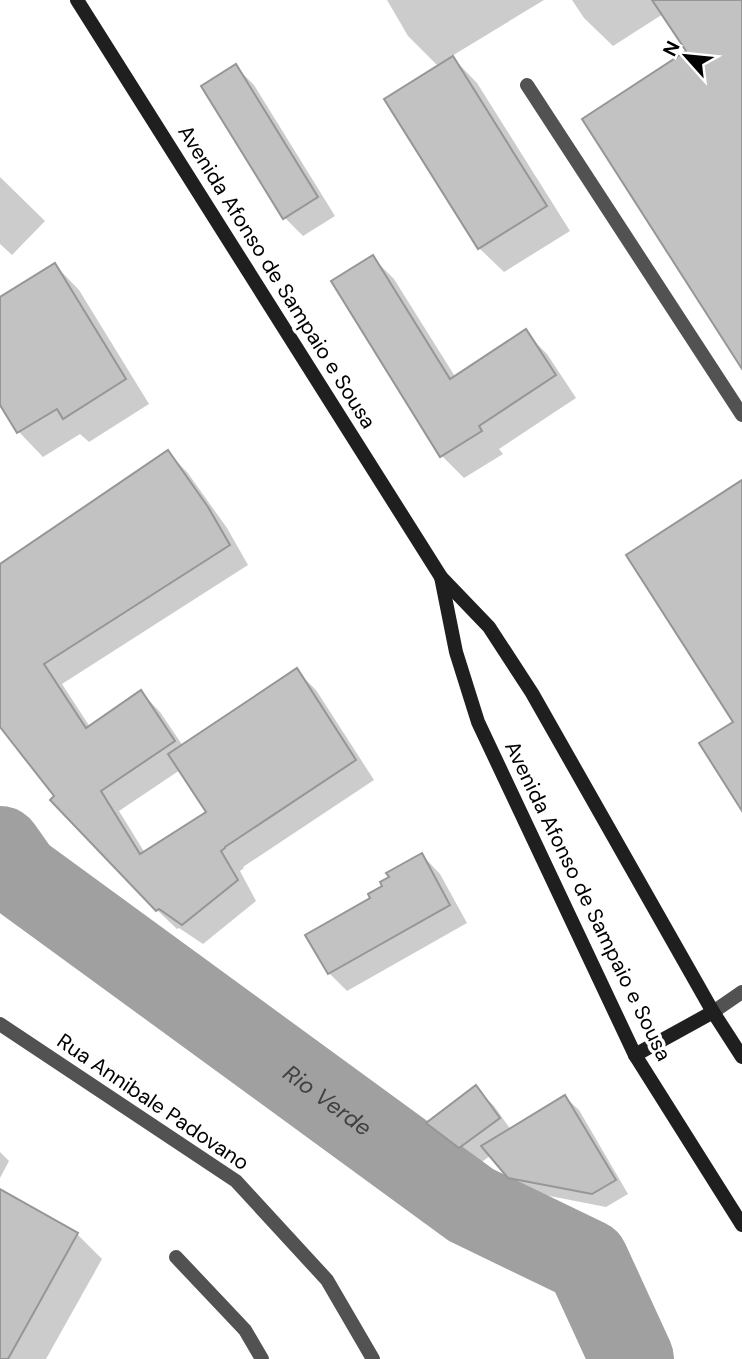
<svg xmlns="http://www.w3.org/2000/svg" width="742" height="1359" viewBox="0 0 742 1359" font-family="'DM Sans',sans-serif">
	<rect width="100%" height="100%" fill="#fff"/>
	<!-- shadow -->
	<g fill="#0003" fill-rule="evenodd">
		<path d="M 387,0 L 544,0 L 437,65 L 408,36 Z"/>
		<path d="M 572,0 L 742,0 L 742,365 L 688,52 L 663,14 L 613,46 L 584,18 Z"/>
		<path d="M 453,58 L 477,83 L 570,231 L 504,272 L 479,248 Z"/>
		<path d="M 235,66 L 254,85 L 335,216 L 303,236 L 285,218 Z"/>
		<path d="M 0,177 L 45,221 L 12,255 L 0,244 Z"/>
		<path d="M 372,257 L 394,279 L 456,378 L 525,332 L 547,354 L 576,398 L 499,449 L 503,454 L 464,478 L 442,456 L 334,282 Z"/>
		<path d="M 55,265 L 79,290 L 149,404 L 89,442 L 80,434 L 43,457 L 19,432 L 0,402 L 0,299 Z"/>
		<path d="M 168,453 L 187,472 L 227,528 L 248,565 L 62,684 L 90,727 L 141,692 L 160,712 L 183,746 L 297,671 L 316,690 L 374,780 L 243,867 L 244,868 L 240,871 L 256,901 L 203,944 L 179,928 L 177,929 L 157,910 L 56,796 L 0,724 L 0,566 ZM 180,770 L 208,812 L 145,853 L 119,811 Z"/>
		<path d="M 422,855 L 440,874 L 467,923 L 347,991 L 329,973 L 308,935 L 373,898 L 391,878 Z"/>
		<path d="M 476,1088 L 494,1106 L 511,1130 L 565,1097 L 579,1110 L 628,1194 L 606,1207 L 524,1191 L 491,1155 L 478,1165 L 446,1141 L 429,1123 Z"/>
		<path d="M 0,1152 L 9,1161 L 0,1178 Z"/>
		<path d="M 0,1191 L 77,1234 L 102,1259 L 46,1359 L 0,1359 Z"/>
	</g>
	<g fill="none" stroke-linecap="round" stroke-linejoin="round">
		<!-- river -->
		<path stroke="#a0a0a0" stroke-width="84" id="s1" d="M 0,848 L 19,875 L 471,1205 L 587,1261 L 632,1359"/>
	</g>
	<!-- building -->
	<g fill="#c2c2c2" stroke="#969696" stroke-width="2">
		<path d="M 652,0 L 742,0 L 742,369 L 582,119 L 686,51 Z"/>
		<path d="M 453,56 L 547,206 L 478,249 L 384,99 Z"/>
		<path d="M 236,64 L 318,197 L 283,219 L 201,86 Z"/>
		<path d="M 373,255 L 450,379 L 526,329 L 556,375 L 479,426 L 482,431 L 440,457 L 331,281 Z"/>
		<path d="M 55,263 L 126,379 L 63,419 L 57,409 L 17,433 L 0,405 L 0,297 Z"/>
		<path d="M 168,450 L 208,507 L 230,545 L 44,664 L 86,728 L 141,690 L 175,741 L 101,791 L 140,854 L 206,812 L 168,754 L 297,668 L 356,760 L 225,847 L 225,848 L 221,851 L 238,880 L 182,925 L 159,909 L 156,911 L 50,800 L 54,796 L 0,727 L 0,564 Z"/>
		<path d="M 742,480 L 742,811 L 699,743 L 733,722 L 626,555 Z"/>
		<path d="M 422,853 L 450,905 L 328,974 L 305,935 L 370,898 L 368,894 L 382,886 L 380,882 L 389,877 L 386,873 Z"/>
		<path d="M 476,1085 L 500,1118 L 459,1148 L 426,1123 Z"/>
		<path d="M 565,1095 L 616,1180 L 592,1194 L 508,1178 L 481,1146 Z"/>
		<path d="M 0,1189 L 78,1233 L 8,1359 L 0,1359 Z"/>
	</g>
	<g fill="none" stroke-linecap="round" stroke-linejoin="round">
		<!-- service -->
		<g stroke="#525252" stroke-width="14">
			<path d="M 527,85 L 742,415"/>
			<path d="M 713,1012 L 742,992"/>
			<path d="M 176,1257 L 245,1330 L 262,1359"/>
		</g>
		<!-- minor -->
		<path stroke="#525252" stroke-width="14" d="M 0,1024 L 236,1181 L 327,1280 L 373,1359"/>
		<!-- secondary -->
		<g stroke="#1f1f1f" stroke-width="14">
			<path d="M 77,0 L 441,577 L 489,627 L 532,693 L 713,1012 L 742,1057"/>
			<path d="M 441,577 L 456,652 L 478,722 L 635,1055 L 742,1225"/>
			<path d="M 635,1055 L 713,1012"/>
		</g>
	</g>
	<g text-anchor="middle" stroke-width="7" stroke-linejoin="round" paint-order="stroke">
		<!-- street labels -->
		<g font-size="21" fill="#000" stroke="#fff">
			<text transform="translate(277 277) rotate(58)" y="7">Avenida Afonso de Sampaio e Sousa</text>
			<text transform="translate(588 901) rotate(64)" y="7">Avenida Afonso de Sampaio e Sousa</text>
			<text transform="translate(153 1102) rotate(34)" y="7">Rua Annibale Padovano</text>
		</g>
		<!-- water labels -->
		<g font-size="23" font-style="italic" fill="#414141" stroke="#fff">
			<text dy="8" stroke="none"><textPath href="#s1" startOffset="415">Rio Verde</textPath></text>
		</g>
	</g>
	<!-- north arrow -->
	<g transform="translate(686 56) rotate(297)" stroke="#ffffff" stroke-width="5" paint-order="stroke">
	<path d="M0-5L12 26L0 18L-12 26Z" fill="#000000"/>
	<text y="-10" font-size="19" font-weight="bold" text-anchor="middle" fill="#000000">N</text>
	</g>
</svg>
